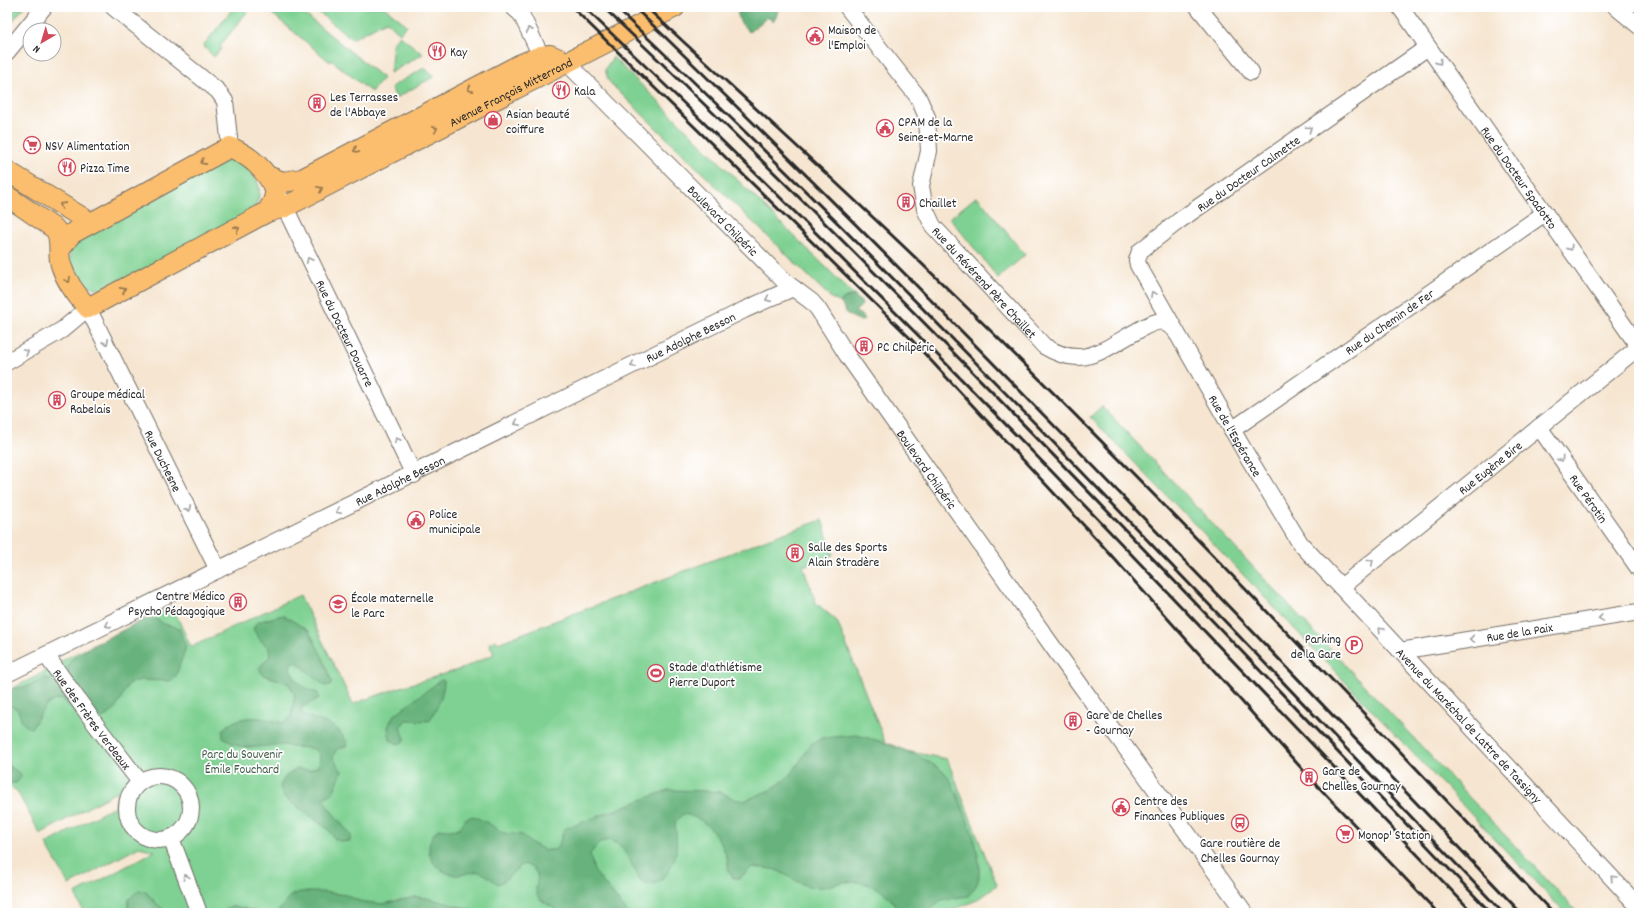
<svg xmlns="http://www.w3.org/2000/svg" width="1646" height="920" viewBox="0 0 1646 920" font-family="Dekko,sans-serif">
	<rect width="100%" height="100%" fill="#fff"/>
	<filter id="ink" filterUnits="userSpaceOnUse"><feTurbulence type="fractalNoise" baseFrequency=".025" numOctaves="2"/><feDisplacementMap in="SourceGraphic" scale="8" xChannelSelector="R" yChannelSelector="G"/><feConvolveMatrix kernelMatrix="1 2 1 2 8 2 1 2 1" color-interpolation-filters="sRGB"/></filter>
	<filter id="wash" filterUnits="userSpaceOnUse"><feTurbulence type="fractalNoise" baseFrequency=".012" numOctaves="4" result="noise"/><feDisplacementMap in="SourceGraphic" scale="16" xChannelSelector="R" yChannelSelector="G"/><feGaussianBlur stdDeviation="0.9" result="paint"/><feColorMatrix in="noise" values="0 0 0 0 0 0 0 0 0 0 0 0 0 0 0 0 0 1.4 0 .05"/><feComposite in="paint" operator="in"/></filter>
	<g filter="url(#wash)">
		<rect width="100%" height="100%" fill="#f6e6d1"/>
		<!-- green -->
		<g fill="#7fd193" stroke="#557e5f">
			<path d="M 7,7 L 24,7 L 7,28 Z"/>
			<path d="M 234,7 L 251,7 L 220,46 L 222,48 L 214,57 L 203,46 Z"/>
			<path d="M 264,7 L 296,7 L 383,78 L 371,92 L 331,60 L 330,62 Z"/>
			<path d="M 312,7 L 384,7 L 407,25 L 400,33 L 386,21 L 352,39 Z"/>
			<path d="M 399,35 L 423,54 L 390,73 L 393,43 Z"/>
			<path d="M 613,57 L 855,296 L 848,296 L 842,300 L 841,303 L 831,298 L 613,86 L 608,80 L 605,69 Z"/>
			<path d="M 424,68 L 435,76 L 396,98 L 391,87 Z"/>
			<path d="M 230,158 C 254,163 270,192 251,212 L 107,289 C 83,293 58,261 76,241 Z"/>
			<path d="M 977,196 L 1025,255 L 998,278 L 950,218 Z"/>
			<path d="M 1102,406 L 1578,913 L 1565,913 L 1209,539 L 1090,417 Z"/>
			<path d="M 822,520 L 833,555 L 803,566 L 816,603 L 837,621 L 885,742 L 906,751 L 947,759 L 997,885 L 975,901 L 945,913 L 82,913 L 82,909 L 75,894 L 155,851 L 139,847 L 69,885 L 46,844 L 115,806 L 118,791 L 40,834 L 17,791 L 7,785 L 7,691 L 39,675 L 67,658 L 172,606 L 191,647 L 300,595 L 353,704 L 401,687 L 461,669 L 494,654 L 489,643 L 496,640 L 498,643 L 770,538 Z"/>
		</g>
		<!-- forest -->
		<g fill="#67b37d" stroke="#496f54">
			<path d="M 736,7 L 778,7 C 778,13 776,18 773,22 L 768,17 L 749,32 L 740,22 Z"/>
			<path d="M 855,296 L 863,304 L 855,312 L 861,315 L 864,319 L 861,321 L 848,315 L 841,303 L 844,298 Z"/>
			<path d="M 283,615 L 309,631 L 322,656 L 332,682 L 331,685 L 325,686 L 298,663 L 292,662 L 290,667 C 294,682 304,688 318,693 L 319,698 L 301,708 L 302,714 C 322,723 338,722 348,745 L 336,750 L 333,758 L 342,772 L 333,793 L 324,798 L 327,806 L 351,835 L 350,841 L 342,842 L 335,839 L 329,830 L 284,797 L 280,786 L 285,777 L 296,769 L 309,770 L 319,766 C 324,743 305,749 292,747 C 288,747 284,744 280,745 C 266,745 250,750 236,745 C 232,744 227,739 223,737 L 223,729 C 242,713 260,717 283,723 L 291,717 L 295,695 L 288,683 L 263,675 L 259,668 L 270,656 L 269,648 L 261,641 L 253,629 L 257,622 Z"/>
			<path d="M 156,619 L 164,624 L 179,628 L 186,647 L 175,678 L 170,681 L 140,680 L 128,684 C 124,692 120,702 115,709 C 109,717 90,724 81,719 C 78,718 69,704 63,699 C 43,700 42,715 31,728 C 22,726 21,719 18,710 L 12,706 L 7,707 L 7,690 C 21,688 33,686 44,677 L 60,684 L 69,682 L 68,665 L 71,660 L 96,644 L 143,620 Z"/>
			<path d="M 441,680 L 444,681 C 444,694 436,711 429,721 L 406,720 L 400,727 L 405,738 L 403,742 L 398,744 L 390,740 L 388,727 L 393,716 Z"/>
			<path d="M 856,735 C 884,741 922,754 945,773 C 953,780 973,833 976,845 C 978,855 980,865 979,875 C 979,882 973,891 968,896 L 941,900 L 925,913 L 897,913 C 893,891 866,880 846,882 C 836,883 826,888 816,887 C 801,887 789,875 776,870 C 769,868 760,868 752,867 L 740,878 L 733,878 C 725,867 730,866 726,855 C 719,835 705,817 683,814 L 675,822 C 676,833 678,849 674,860 C 669,874 658,889 642,883 L 622,847 L 610,840 L 600,842 L 590,854 L 594,871 L 628,913 C 609,913 581,916 563,913 C 561,913 542,901 540,899 C 528,886 550,874 524,864 C 510,871 511,879 498,884 C 492,880 486,874 479,872 C 472,870 463,876 455,875 C 431,871 420,847 438,829 C 450,830 460,833 465,819 L 473,816 L 488,823 L 503,833 L 522,835 L 531,843 L 545,850 L 555,850 L 559,845 L 564,829 L 668,790 L 709,791 L 721,792 L 734,799 L 744,801 L 770,790 L 782,782 L 793,772 L 811,744 L 823,738 Z"/>
			<path d="M 7,765 L 21,774 L 20,779 L 16,783 L 7,783 Z"/>
			<path d="M 139,890 L 145,891 L 158,905 L 169,913 L 127,913 L 129,899 Z"/>
			<path d="M 300,892 L 322,892 L 346,895 L 359,901 L 383,904 L 415,897 L 427,898 L 472,910 L 476,913 L 277,913 L 290,896 Z"/>
			<path d="M 233,906 L 264,913 L 219,913 Z"/>
		</g>
	</g>
	<g filter="url(#ink)">
		<g fill="none" stroke-linecap="round" stroke-linejoin="round">
			<!-- minor casing -->
			<g stroke="#726c65" stroke-width="18">
				<g id="minor">
					<path d="M 113,7 L 218,91 L 225,101 L 230,147"/>
					<path d="M 513,7 L 521,14 L 541,56"/>
					<path id="s1" d="M 847,7 L 918,97 L 927,117 L 929,151 L 921,186 L 925,209 L 933,226 L 1044,346 C 1083,370 1102,350 1137,331 C 1145,326 1152,322 1162,321 L 1173,328"/>
					<path d="M 1198,7 L 1251,72"/>
					<path id="s2" d="M 1400,7 L 1639,347"/>
					<path d="M 1616,7 L 1639,26"/>
					<path id="s3" d="M 1428,47 L 1180,220 L 1140,251 L 1137,260 L 1138,265 L 1245,452 L 1300,543 L 1639,907"/>
					<path d="M 7,52 L 44,7"/>
					<path id="s4" d="M 566,62 L 784,281 L 812,302 L 818,309 L 847,355 L 1055,650 L 1245,913"/>
					<path id="s5" d="M 280,197 L 414,475"/>
					<path id="s6" d="M 7,362 L 62,330 L 88,308 L 218,570"/>
					<path id="s7" d="M 1539,427 L 1639,569"/>
					<path id="s8" d="M 1232,430 L 1545,213"/>
					<path id="s9" d="M 1341,587 L 1639,347"/>
					<path id="s10" d="M 1400,651 L 1639,612"/>
					<path id="s11" d="M 46,655 L 96,725 L 140,782"/>
					<path id="s12" d="M 7,674 L 744,310 L 793,288"/>
					<circle cx="159" cy="808" r="32"/>
					<path d="M 171,838 L 199,913"/>
				</g>
			</g>
			<!-- major casing -->
			<g stroke="#726c65" stroke-width="22">
				<g id="major">
					<path d="M 7,171 L 91,223"/>
					<path d="M 270,177 L 283,182 L 302,179 L 519,65 L 541,56 L 550,55 L 566,62"/>
					<path d="M 7,196 L 55,229 C 63,240 57,254 61,265 C 66,281 77,296 88,308 L 267,212 L 273,202 L 276,191 C 266,170 252,157 230,147 L 71,234 L 61,248"/>
					<path id="s13" d="M 267,212 L 285,207 L 675,7"/>
				</g>
			</g>
			<!-- minor -->
			<use href="#minor" stroke="#fff" stroke-width="16"/>
			<!-- major -->
			<use href="#major" stroke="#fbbe6e" stroke-width="20"/>
			<!-- rail -->
			<g stroke="#2b2b2b" stroke-width="3">
				<path d="M 572,7 L 910,338 L 1102,545 L 1311,779 L 1438,913"/>
				<path d="M 584,7 C 764,179 940,355 1112,534 C 1233,660 1352,787 1473,913"/>
				<path d="M 603,7 C 910,298 1199,607 1491,913"/>
				<path d="M 615,7 C 923,297 1211,608 1503,913"/>
				<path d="M 634,7 C 939,300 1230,607 1521,913"/>
				<path d="M 646,7 C 748,102 852,195 952,293 C 1158,493 1355,704 1553,913"/>
			</g>
		</g>
		<!-- one-way arrows -->
		<defs><path id="oneway-chevron" d="M-2-3.5L2.5 0L-2 3.5" fill="none" stroke-width="1.6" stroke-linecap="round" stroke-linejoin="round"/></defs>
		<g stroke="#a0a0a0">
			<use href="#oneway-chevron" transform="translate(529 30) rotate(-116)"/>
			<use href="#oneway-chevron" transform="translate(1439 62) rotate(55)"/>
			<use href="#oneway-chevron" transform="translate(1309 129) rotate(-35)"/>
			<use href="#oneway-chevron" transform="translate(1570 248) rotate(55)"/>
			<use href="#oneway-chevron" transform="translate(309 260) rotate(-116)"/>
			<use href="#oneway-chevron" transform="translate(1153 294) rotate(-119)"/>
			<use href="#oneway-chevron" transform="translate(768 299) rotate(156)"/>
			<use href="#oneway-chevron" transform="translate(106 342) rotate(64)"/>
			<use href="#oneway-chevron" transform="translate(26 352) rotate(-30)"/>
			<use href="#oneway-chevron" transform="translate(633 365) rotate(154)"/>
			<use href="#oneway-chevron" transform="translate(517 423) rotate(154)"/>
			<use href="#oneway-chevron" transform="translate(397 440) rotate(-116)"/>
			<use href="#oneway-chevron" transform="translate(1561 459) rotate(55)"/>
			<use href="#oneway-chevron" transform="translate(188 509) rotate(64)"/>
			<use href="#oneway-chevron" transform="translate(338 511) rotate(154)"/>
			<use href="#oneway-chevron" transform="translate(1371 562) rotate(-39)"/>
			<use href="#oneway-chevron" transform="translate(1601 618) rotate(171)"/>
			<use href="#oneway-chevron" transform="translate(108 625) rotate(153)"/>
			<use href="#oneway-chevron" transform="translate(1381 630) rotate(-133)"/>
			<use href="#oneway-chevron" transform="translate(1472 639) rotate(171)"/>
			<use href="#oneway-chevron" transform="translate(186 877) rotate(-111)"/>
			<use href="#oneway-chevron" transform="translate(1613 878) rotate(-133)"/>
		</g>
		<g stroke="#93744c">
			<use href="#oneway-chevron" transform="translate(470 89) rotate(153)"/>
			<use href="#oneway-chevron" transform="translate(435 129) rotate(-27)"/>
			<use href="#oneway-chevron" transform="translate(356 150) rotate(152)"/>
			<use href="#oneway-chevron" transform="translate(203 162) rotate(151)"/>
			<use href="#oneway-chevron" transform="translate(320 189) rotate(-27)"/>
			<use href="#oneway-chevron" transform="translate(62 205) rotate(-148)"/>
			<use href="#oneway-chevron" transform="translate(237 229) rotate(-28)"/>
			<use href="#oneway-chevron" transform="translate(68 280) rotate(62)"/>
			<use href="#oneway-chevron" transform="translate(123 290) rotate(-28)"/>
		</g>
	</g>
	<!-- icons -->
	<defs>
		<g id="civic-ring" transform="scale(0.9)"><circle r="9.5" fill="#fff" stroke="#d1495b" stroke-width="1.5"/><path d="M-.6-6.5H3V-4.5H.6V-3L4-1V1h2V6H-6V1h2V-1L-.6-3ZM-1.2 2.5V6h2.4V2.5Z" fill="#d1495b"/></g>
		<g id="restaurant-ring" transform="scale(0.9)"><circle r="9.5" fill="#fff" stroke="#d1495b" stroke-width="1.5"/><path d="M-5-6h1v4h1v-4h1v4h1v-4h1v5L-1.5 .5V6h-2V.5L-5-1ZM5-6V6H3V1.5H1.5Q1.5-4 5-6Z" fill="#d1495b"/></g>
		<g id="building-ring" transform="scale(0.9)"><circle r="9.5" fill="#fff" stroke="#d1495b" stroke-width="1.5"/><path d="M-4-6H4V6H1V3H-1V6H-4ZM-2.5-4.3h1.7v1.8h-1.7ZM.8-4.3h1.7v1.8H.8ZM-2.5-1h1.7V.8h-1.7ZM.8-1h1.7V.8H.8Z" fill="#d1495b"/></g>
		<g id="shop-ring" transform="scale(0.9)"><circle r="9.5" fill="#fff" stroke="#d1495b" stroke-width="1.5"/><path d="M-5-2.5h2.3a2.7 3.5 0 0 1 5.4 0H5L5.5 6h-11ZM-1.5-2.5h3a1.5 2.3 0 0 0-3 0Z" fill="#d1495b"/></g>
		<g id="supermarket-ring" transform="scale(0.9)"><circle r="9.5" fill="#fff" stroke="#d1495b" stroke-width="1.5"/><path d="M-6-5.5h2.5l.6 2H6L4.5 2H-2.5L-4.4-4H-6ZM-1.5 3.2a1.3 1.3 0 1 0 .1 0ZM3 3.2a1.3 1.3 0 1 0 .1 0Z" fill="#d1495b"/></g>
		<g id="school-ring" transform="scale(0.9)"><circle r="9.5" fill="#fff" stroke="#d1495b" stroke-width="1.5"/><path d="M0-5L7-2L0 1L-7-2ZM-4 1L0 2.5L4 1V4Q0 6-4 4Z" fill="#d1495b"/></g>
		<g id="parking-ring" transform="scale(0.9)"><circle r="9.5" fill="#fff" stroke="#d1495b" stroke-width="1.5"/><path d="M-3.5-5.5H1a3.5 3.5 0 0 1 0 7H-1V5.5H-3.5ZM-1-3.4V-.6H.8a1.4 1.4 0 0 0 0-2.8Z" fill="#d1495b"/></g>
		<g id="stadium-ring" transform="scale(0.9)"><circle r="9.5" fill="#fff" stroke="#d1495b" stroke-width="1.5"/><path d="M0-5a6.5 5 0 1 0 0 10a6.5 5 0 1 0 0-10ZM-3.5-1.8h7v3.6h-7Z" fill="#d1495b"/></g>
		<g id="bus-ring" transform="scale(0.9)"><circle r="9.5" fill="#fff" stroke="#d1495b" stroke-width="1.5"/><path d="M-5-6H5V4H4V6H2V4H-2V6H-4V4H-5ZM-3.5-4V0h7V-4ZM-3.5 1.2v1.5H-2V1.2ZM2 1.2v1.5H3.5V1.2Z" fill="#d1495b"/></g>
	</defs>
	<g fill-rule="evenodd">
		<use href="#civic-ring" x="815" y="36"/>
		<use href="#restaurant-ring" x="437" y="51"/>
		<use href="#restaurant-ring" x="561" y="90"/>
		<use href="#building-ring" x="317" y="103"/>
		<use href="#shop-ring" x="493" y="120"/>
		<use href="#civic-ring" x="885" y="128"/>
		<use href="#supermarket-ring" x="32" y="145"/>
		<use href="#restaurant-ring" x="67" y="167"/>
		<use href="#building-ring" x="906" y="202"/>
		<use href="#building-ring" x="864" y="346"/>
		<use href="#building-ring" x="57" y="400"/>
		<use href="#civic-ring" x="416" y="520"/>
		<use href="#building-ring" x="795" y="553"/>
		<use href="#building-ring" x="238" y="602"/>
		<use href="#school-ring" x="338" y="604"/>
		<use href="#parking-ring" x="1354" y="645"/>
		<use href="#stadium-ring" x="656" y="673"/>
		<use href="#building-ring" x="1073" y="721"/>
		<use href="#building-ring" x="1309" y="777"/>
		<use href="#civic-ring" x="1121" y="807"/>
		<use href="#bus-ring" x="1240" y="823"/>
		<use href="#supermarket-ring" x="1345" y="834"/>
	</g>
	<g text-anchor="middle" stroke-width="3.5" stroke-linejoin="round" paint-order="stroke">
		<!-- poi labels -->
		<g font-size="13" fill="#2b2b2b" stroke="#fff" text-anchor="start">
			<text x="828" y="34">Maison de<tspan x="828" dy="15">l'Emploi</tspan></text>
			<text x="450" y="56">Kay</text>
			<text x="574" y="95">Kala</text>
			<text x="330" y="101">Les Terrasses<tspan x="330" dy="15">de l'Abbaye</tspan></text>
			<text x="506" y="118">Asian beauté<tspan x="506" dy="15">coiffure</tspan></text>
			<text x="898" y="126">CPAM de la<tspan x="898" dy="15">Seine-et-Marne</tspan></text>
			<text x="45" y="150">NSV Alimentation</text>
			<text x="80" y="172">Pizza Time</text>
			<text x="919" y="207">Chaillet</text>
			<text x="877" y="351">PC Chilpéric</text>
			<text x="70" y="398">Groupe médical<tspan x="70" dy="15">Rabelais</tspan></text>
			<text x="429" y="518">Police<tspan x="429" dy="15">municipale</tspan></text>
			<text x="808" y="551">Salle des Sports<tspan x="808" dy="15">Alain Stradère</tspan></text>
			<text x="225" y="600" text-anchor="end">Centre Médico<tspan x="225" dy="15">Psycho Pédagogique</tspan></text>
			<text x="351" y="602">École maternelle<tspan x="351" dy="15">le Parc</tspan></text>
			<text x="1341" y="643" text-anchor="end">Parking<tspan x="1341" dy="15">de la Gare</tspan></text>
			<text x="669" y="671">Stade d'athlétisme<tspan x="669" dy="15">Pierre Duport</tspan></text>
			<text x="1086" y="719">Gare de Chelles<tspan x="1086" dy="15">- Gournay</tspan></text>
			<text x="1322" y="775">Gare de<tspan x="1322" dy="15">Chelles Gournay</tspan></text>
			<text x="1134" y="805">Centre des<tspan x="1134" dy="15">Finances Publiques</tspan></text>
			<text x="1358" y="839">Monop' Station</text>
			<text x="1240" y="847" text-anchor="middle">Gare routière de<tspan x="1240" dy="15">Chelles Gournay</tspan></text>
		</g>
		<!-- street labels -->
		<g font-size="13" fill="#2b2b2b" stroke="#fff">
			<text dy="5" stroke="none"><textPath href="#s13" startOffset="272">Avenue François Mitterrand</textPath></text>
			<text transform="translate(1248 173) rotate(-35)" y="5">Rue du Docteur Calmette</text>
			<text dy="5" stroke="none"><textPath href="#s2" startOffset="208">Rue du Docteur Spadotto</textPath></text>
			<text dy="5" stroke="none"><textPath href="#s4" startOffset="223">Boulevard Chilpéric</textPath></text>
			<text dy="5" stroke="none"><textPath href="#s1" startOffset="325">Rue du Révérend Père Chaillet</textPath></text>
			<text dy="5" stroke="none"><textPath href="#s8" startOffset="191">Rue du Chemin de Fer</textPath></text>
			<text dy="5" stroke="none"><textPath href="#s5" startOffset="151">Rue du Docteur Douarre</textPath></text>
			<text dy="5" stroke="none"><textPath href="#s12" startOffset="762">Rue Adolphe Besson</textPath></text>
			<text dy="5" stroke="none"><textPath href="#s3" startOffset="564">Rue de l'Espérance</textPath></text>
			<text dy="5" stroke="none"><textPath href="#s6" startOffset="268">Rue Duchesne</textPath></text>
			<text dy="5" stroke="none"><textPath href="#s9" startOffset="191">Rue Eugène Bire</textPath></text>
			<text dy="5" stroke="none"><textPath href="#s4" startOffset="547">Boulevard Chilpéric</textPath></text>
			<text dy="5" stroke="none"><textPath href="#s12" startOffset="438">Rue Adolphe Besson</textPath></text>
			<text dy="5" stroke="none"><textPath href="#s7" startOffset="87">Rue Pérotin</textPath></text>
			<text dy="5" stroke="none"><textPath href="#s10" startOffset="121">Rue de la Paix</textPath></text>
			<text dy="5" stroke="none"><textPath href="#s11" startOffset="79">Rue des Frères Verdeaux</textPath></text>
			<text dy="5" stroke="none"><textPath href="#s3" startOffset="938">Avenue du Maréchal de Lattre de Tassigny</textPath></text>
		</g>
		<!-- park labels -->
		<g font-size="13" fill="#445d4a" stroke="#fff">
			<text x="242" y="758">Parc du Souvenir<tspan x="242" dy="15">Émile Fouchard</tspan></text>
		</g>
	</g>
	<!-- margin -->
	<rect width="1646" height="920" fill="none" stroke="#fff" stroke-width="24"/>
	<!-- north arrow -->
	<g transform="translate(42 42) rotate(218)"><circle r="19" fill="#ffffff" stroke="#aaaaaa"/>
	<path d="M0-3L7 15L0 10L-7 15Z" fill="#d1495b"/>
	<text y="-6" font-size="11" font-weight="bold" text-anchor="middle" fill="#2b2b2b">N</text>
	</g>
</svg>
